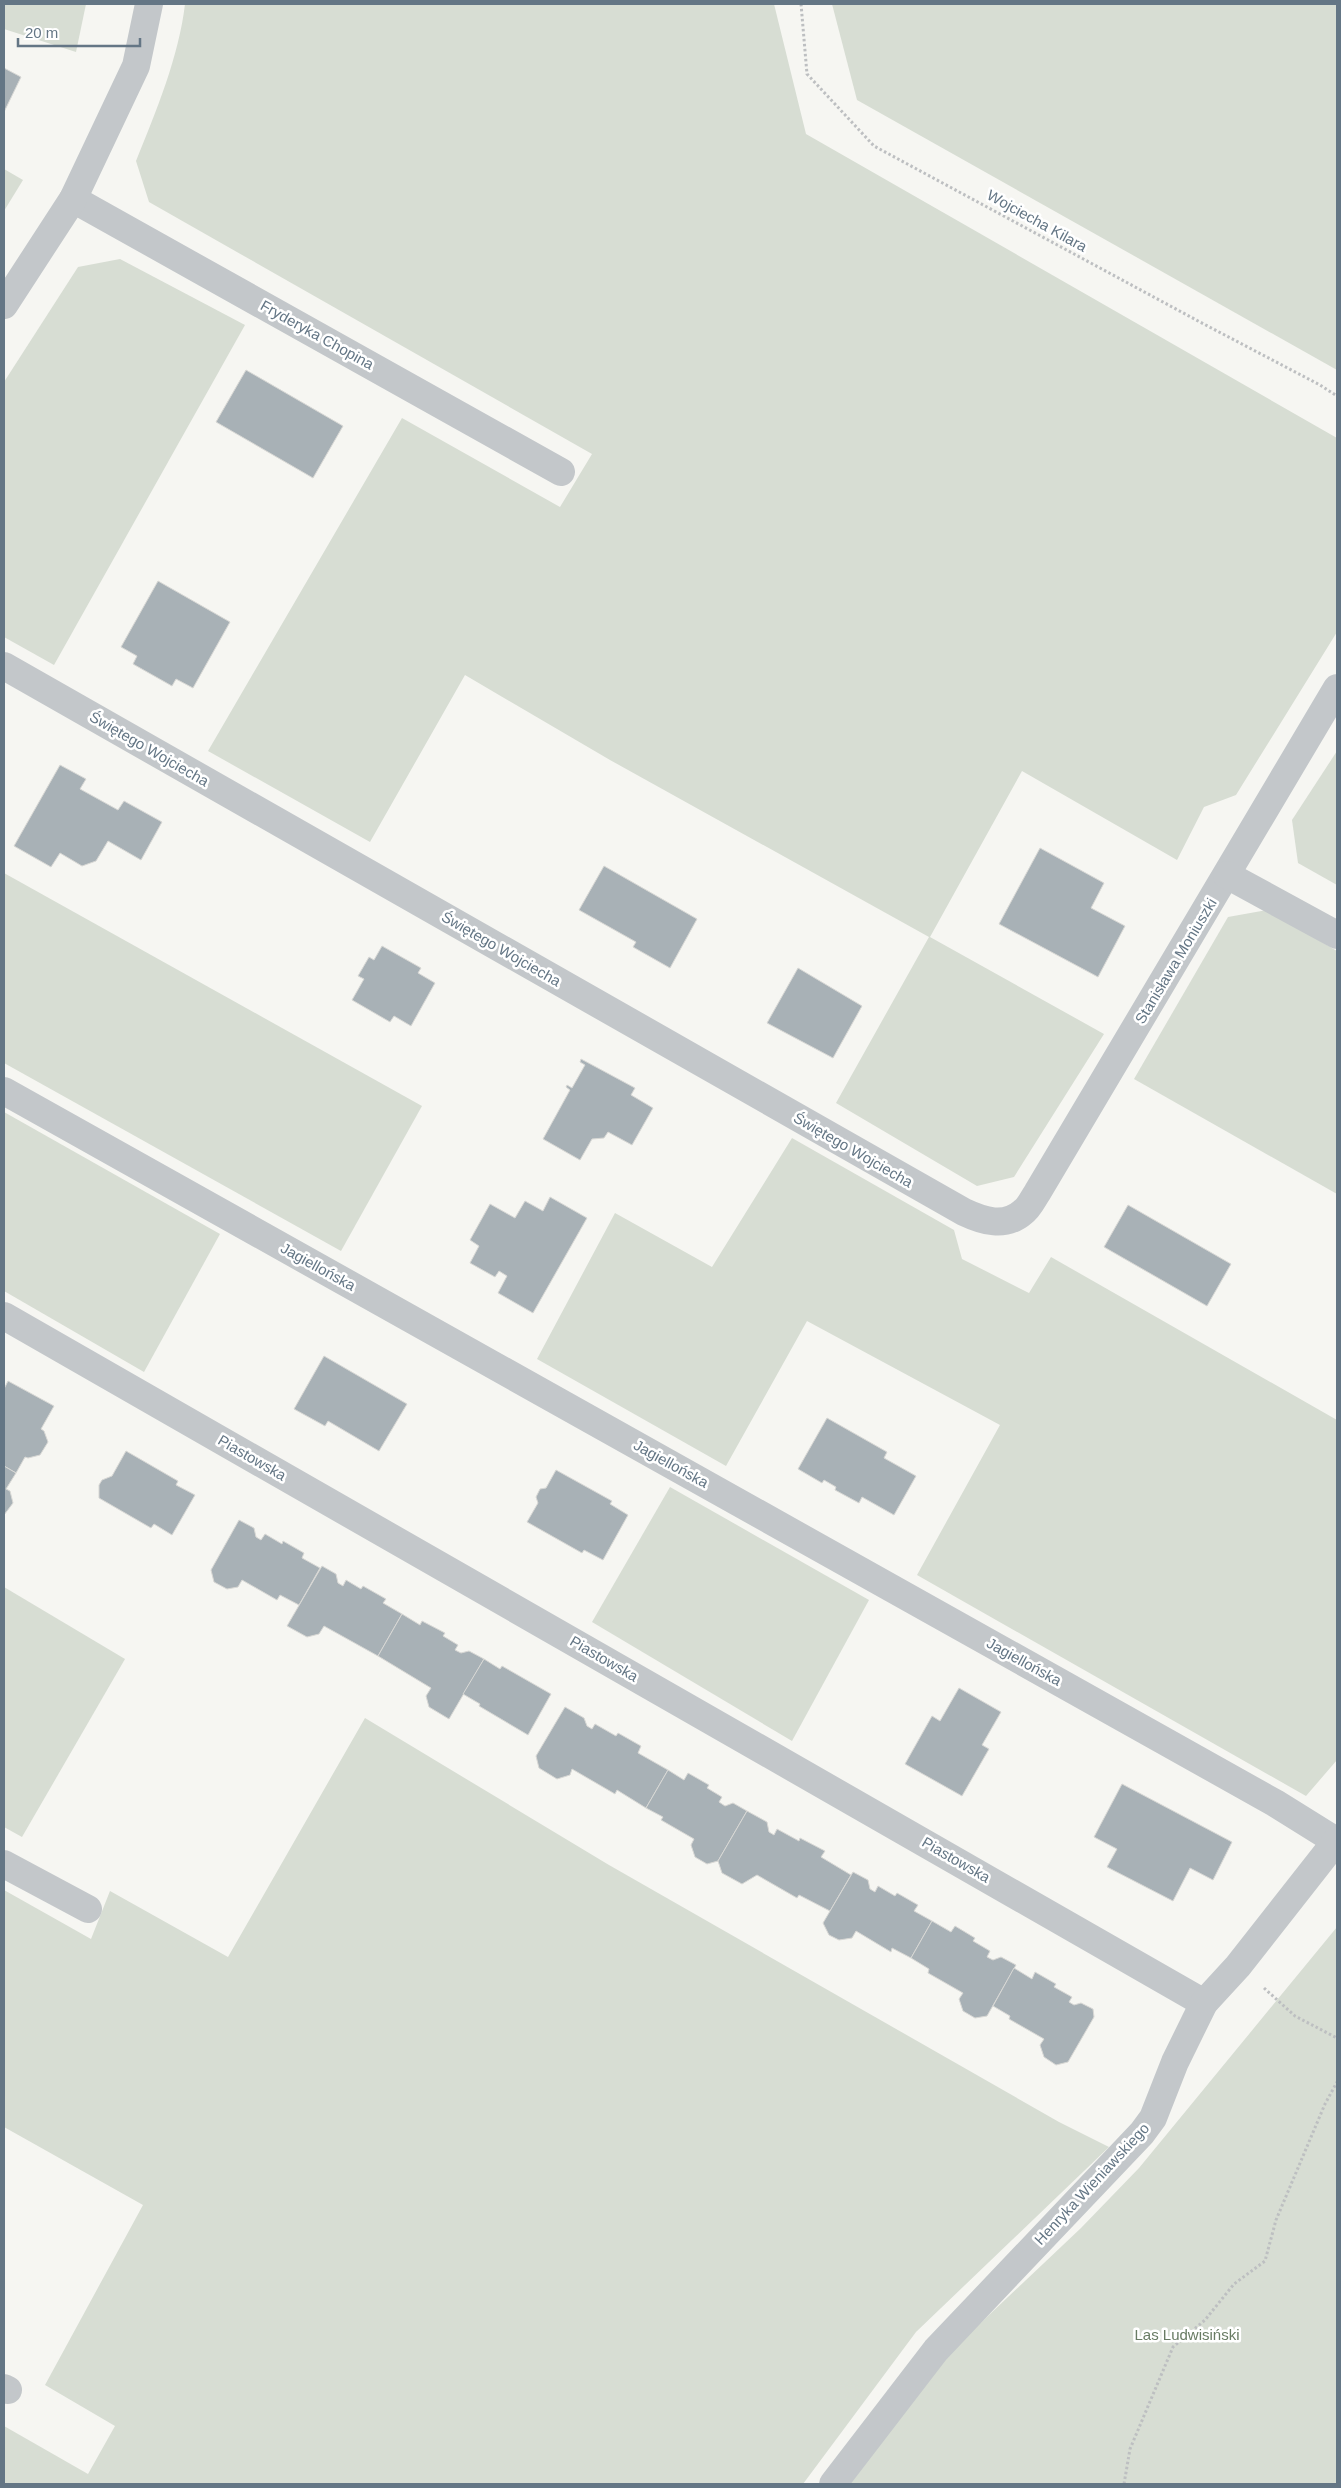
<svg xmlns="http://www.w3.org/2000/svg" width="1341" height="2488" viewBox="0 0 1341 2488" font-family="Helvetica,sans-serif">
	<rect width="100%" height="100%" fill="#f6f6f2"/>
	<!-- green -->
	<g fill="#d7ddd3">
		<path d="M 4,4 L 86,4 L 76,52 L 4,29 Z"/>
		<path d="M 185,4 L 774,4 L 806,134 L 1337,438 L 1337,632 L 1236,795 L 1204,807 L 1177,860 L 1022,771 L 930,937 L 1104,1034 L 1014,1177 L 977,1186 L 836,1103 L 929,937 L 610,760 L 465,675 L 370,842 L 208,751 L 402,418 L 560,507 L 592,454 L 149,202 L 136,161 C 156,112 179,56 185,4 Z"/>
		<path d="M 832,4 L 1337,4 L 1337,370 L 857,100 Z"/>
		<path d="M 4,169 L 23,180 L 4,211 Z"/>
		<path d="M 120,259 L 245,325 L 54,665 L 4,637 L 4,382 L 78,267 Z"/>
		<path d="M 1337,751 L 1337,885 L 1298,863 L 1292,820 Z"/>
		<path d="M 4,873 L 422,1106 L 341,1251 L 4,1063 Z"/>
		<path d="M 1267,910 L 1337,951 L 1337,1194 L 1134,1079 L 1228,917 Z"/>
		<path d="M 4,1112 L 220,1234 L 144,1372 L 4,1291 Z"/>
		<path d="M 792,1138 L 954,1230 L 962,1259 L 1029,1293 L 1051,1257 L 1337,1420 L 1337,1760 L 1306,1796 L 917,1575 L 1000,1425 L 807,1321 L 726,1466 L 537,1359 L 615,1213 L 712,1267 Z"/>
		<path d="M 670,1487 L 869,1600 L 792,1741 L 592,1622 Z"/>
		<path d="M 4,1587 L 125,1659 L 22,1837 L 4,1827 Z"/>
		<path d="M 365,1718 L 609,1865 L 1059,2122 L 1109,2147 L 916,2332 L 803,2484 L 4,2484 L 4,2426 L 88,2474 L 115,2426 L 45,2385 L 143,2205 L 4,2127 L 4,1890 L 91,1939 L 110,1891 L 228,1957 Z"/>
		<path d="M 1337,1927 L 1337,2484 L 849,2484 L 951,2351 L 1081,2228 L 1139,2168 Z"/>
	</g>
	<!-- building -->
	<g fill="#a8b1b6" stroke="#d8d8d5">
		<path d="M 4,68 L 21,77 L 4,112 Z"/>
		<path d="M 246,370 L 343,426 L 313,478 L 216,422 Z"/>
		<path d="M 158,581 L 230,622 L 193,688 L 176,679 L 172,686 L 133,664 L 137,656 L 121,647 Z"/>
		<path d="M 60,765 L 86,779 L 80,789 L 118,810 L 124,801 L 162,822 L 141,860 L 108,841 L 96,861 L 82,866 L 60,853 L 51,867 L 14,846 Z"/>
		<path d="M 1040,848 L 1104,883 L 1091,908 L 1125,926 L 1098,977 L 999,924 Z"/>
		<path d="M 604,866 L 697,919 L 670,968 L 633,947 L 636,942 L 579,910 Z"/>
		<path d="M 382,946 L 421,968 L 418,973 L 435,983 L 411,1026 L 394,1016 L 390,1022 L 352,1000 L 364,979 L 358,976 L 369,957 L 374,960 Z"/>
		<path d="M 798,968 L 862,1006 L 833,1058 L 767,1023 Z"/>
		<path d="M 581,1059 L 635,1088 L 631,1095 L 653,1108 L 632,1145 L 608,1132 L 604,1138 L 592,1139 L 580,1160 L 543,1139 L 570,1090 L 566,1087 L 567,1085 L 572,1088 L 585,1065 L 580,1062 Z"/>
		<path d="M 550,1197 L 587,1218 L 533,1313 L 498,1293 L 507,1276 L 499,1271 L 495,1277 L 470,1263 L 479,1246 L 470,1240 L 490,1204 L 515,1218 L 525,1201 L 543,1211 Z"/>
		<path d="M 1128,1205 L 1231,1264 L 1207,1306 L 1104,1247 Z"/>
		<path d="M 324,1356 L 407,1404 L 379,1451 L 328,1421 L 325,1426 L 294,1409 Z"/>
		<path d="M 8,1381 L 54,1406 L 41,1429 L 44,1431 L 48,1442 L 40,1455 L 28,1458 L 25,1457 L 16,1473 L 4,1466 L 4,1389 Z"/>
		<path d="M 827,1418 L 887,1452 L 884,1458 L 916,1476 L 894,1515 L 862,1497 L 859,1503 L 835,1490 L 836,1487 L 824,1480 L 822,1483 L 798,1469 Z"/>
		<path d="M 126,1451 L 178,1481 L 176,1485 L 195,1495 L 172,1535 L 154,1524 L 151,1528 L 99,1498 L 99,1485 L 102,1480 L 112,1476 Z"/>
		<path d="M 4,1466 L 16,1473 L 6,1489 L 10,1491 L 13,1503 L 4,1515 Z"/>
		<path d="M 556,1470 L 612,1501 L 610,1504 L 628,1515 L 603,1560 L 584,1550 L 582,1553 L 527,1522 L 538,1503 L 536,1497 L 540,1489 L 546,1488 Z"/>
		<path d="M 239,1520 L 254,1528 L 256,1537 L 261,1540 L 265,1534 L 282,1544 L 283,1541 L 304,1553 L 302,1558 L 320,1568 L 299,1605 L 280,1595 L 277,1600 L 242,1580 L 238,1587 L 227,1589 L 214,1582 L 211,1570 Z"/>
		<path d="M 322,1566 L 336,1574 L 338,1583 L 343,1586 L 346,1580 L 361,1589 L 363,1586 L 386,1599 L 383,1603 L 402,1614 L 378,1656 L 324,1626 L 319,1634 L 307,1637 L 287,1626 Z"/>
		<path d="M 402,1614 L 420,1625 L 422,1621 L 445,1633 L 443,1636 L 458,1645 L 455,1650 L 461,1653 L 469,1651 L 484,1659 L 449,1719 L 429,1707 L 426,1696 L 431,1688 L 378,1656 Z"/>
		<path d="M 484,1659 L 500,1669 L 502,1666 L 551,1694 L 528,1735 L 479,1706 L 480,1704 L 463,1694 Z"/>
		<path d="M 959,1688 L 1001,1712 L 982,1745 L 989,1749 L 962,1796 L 905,1764 L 932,1716 L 940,1721 Z"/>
		<path d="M 565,1707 L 584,1718 L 587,1726 L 592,1729 L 595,1724 L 616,1736 L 618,1733 L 641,1746 L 638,1753 L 668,1770 L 646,1808 L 617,1790 L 615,1794 L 572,1769 L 570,1775 L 557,1779 L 539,1768 L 536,1756 Z"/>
		<path d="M 668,1770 L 684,1780 L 688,1773 L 709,1785 L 707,1788 L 722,1797 L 719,1802 L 725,1806 L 733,1803 L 747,1811 L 718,1861 L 707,1864 L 695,1857 L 691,1845 L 694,1839 L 661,1820 L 663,1817 L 646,1808 Z"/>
		<path d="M 1122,1784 L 1232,1842 L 1213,1880 L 1190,1868 L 1173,1901 L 1107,1867 L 1117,1849 L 1094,1837 Z"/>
		<path d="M 747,1811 L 767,1822 L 769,1832 L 774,1835 L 777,1829 L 799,1841 L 800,1838 L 825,1851 L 821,1857 L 851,1875 L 830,1911 L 799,1895 L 797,1898 L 757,1875 L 742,1884 L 722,1873 L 718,1861 Z"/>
		<path d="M 853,1872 L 868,1880 L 870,1889 L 875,1892 L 878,1886 L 895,1896 L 897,1893 L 918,1905 L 914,1911 L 932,1921 L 911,1958 L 892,1948 L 891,1952 L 856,1931 L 852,1938 L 839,1940 L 829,1935 L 823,1923 Z"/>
		<path d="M 932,1921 L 951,1932 L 955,1926 L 975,1938 L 973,1941 L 990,1951 L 987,1957 L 993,1960 L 1001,1957 L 1016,1965 L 987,2016 L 975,2018 L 963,2011 L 959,1999 L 963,1993 L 928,1973 L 929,1969 L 911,1958 Z"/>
		<path d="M 1014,1968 L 1032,1979 L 1035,1972 L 1056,1984 L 1054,1987 L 1072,1997 L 1069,2002 L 1074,2005 L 1081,2003 L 1093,2009 L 1094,2017 L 1068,2062 L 1056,2065 L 1044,2057 L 1040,2045 L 1044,2039 L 1009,2019 L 1010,2016 L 993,2006 Z"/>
	</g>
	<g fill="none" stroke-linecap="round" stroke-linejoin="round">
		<!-- path -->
		<g stroke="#bdbfc1" stroke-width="3" stroke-dasharray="2.5 2.5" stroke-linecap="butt">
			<path d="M 801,4 L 807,74 L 874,146 L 1200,322 L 1320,385 L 1337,396"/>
			<path d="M 1264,1988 L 1295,2016 L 1337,2038"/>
			<path d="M 1124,2484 L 1130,2449 L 1173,2347 L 1205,2320 L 1234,2284 L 1265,2261 L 1276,2220 L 1325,2104 L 1337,2082"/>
		</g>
		<!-- street -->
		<g stroke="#c3c7ca" stroke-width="28">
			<path d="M 73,199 L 561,472"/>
			<path d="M 4,305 L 73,199 L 136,66 L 149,4"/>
			<path d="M 4,666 L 964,1212 C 983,1221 1005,1228 1023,1212 C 1029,1208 1033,1199 1037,1193 L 1337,688"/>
			<path d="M 1227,875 L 1337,935"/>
			<path d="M 4,1091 L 1275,1803 L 1336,1841"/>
			<path d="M 4,1316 L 1204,2003"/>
			<path d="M 4,1864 L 88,1909"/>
			<path d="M 4,2388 L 8,2390"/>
			<path d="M 833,2484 L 936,2350 L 1142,2133 L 1153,2118 L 1175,2062 L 1204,2003 L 1238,1966 L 1337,1840"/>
		</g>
	</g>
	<g text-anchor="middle" stroke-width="5" stroke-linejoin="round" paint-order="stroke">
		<!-- street labels -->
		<g font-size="15" fill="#647685" stroke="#fff">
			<text transform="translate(1037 221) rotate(29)" y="5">Wojciecha Kilara</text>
			<text transform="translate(317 335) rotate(29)" y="5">Fryderyka Chopina</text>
			<text transform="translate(149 749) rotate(30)" y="5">Świętego Wojciecha</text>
			<text transform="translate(501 949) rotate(30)" y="5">Świętego Wojciecha</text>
			<text transform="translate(1176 961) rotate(-59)" y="5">Stanisława Moniuszki</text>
			<text transform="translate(853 1150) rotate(30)" y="5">Świętego Wojciecha</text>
			<text transform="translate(318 1267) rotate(29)" y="5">Jagiellońska</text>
			<text transform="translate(252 1458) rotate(30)" y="5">Piastowska</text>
			<text transform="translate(671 1464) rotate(29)" y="5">Jagiellońska</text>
			<text transform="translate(604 1659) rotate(30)" y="5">Piastowska</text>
			<text transform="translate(1024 1662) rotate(29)" y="5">Jagiellońska</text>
			<text transform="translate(956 1860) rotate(30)" y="5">Piastowska</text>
			<text transform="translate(1092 2184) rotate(-47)" y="5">Henryka Wieniawskiego</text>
		</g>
		<!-- park labels -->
		<g font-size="15" fill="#687b63" stroke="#fff">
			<text x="1187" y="2340">Las Ludwisiński</text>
		</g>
	</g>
	<!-- border -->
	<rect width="1341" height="2488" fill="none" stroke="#647685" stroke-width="10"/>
	<!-- scale -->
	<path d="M18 38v8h122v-8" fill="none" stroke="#647685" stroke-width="2.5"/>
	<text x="25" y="38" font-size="15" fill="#647685" stroke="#ffffff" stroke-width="4" paint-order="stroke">20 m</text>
</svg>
